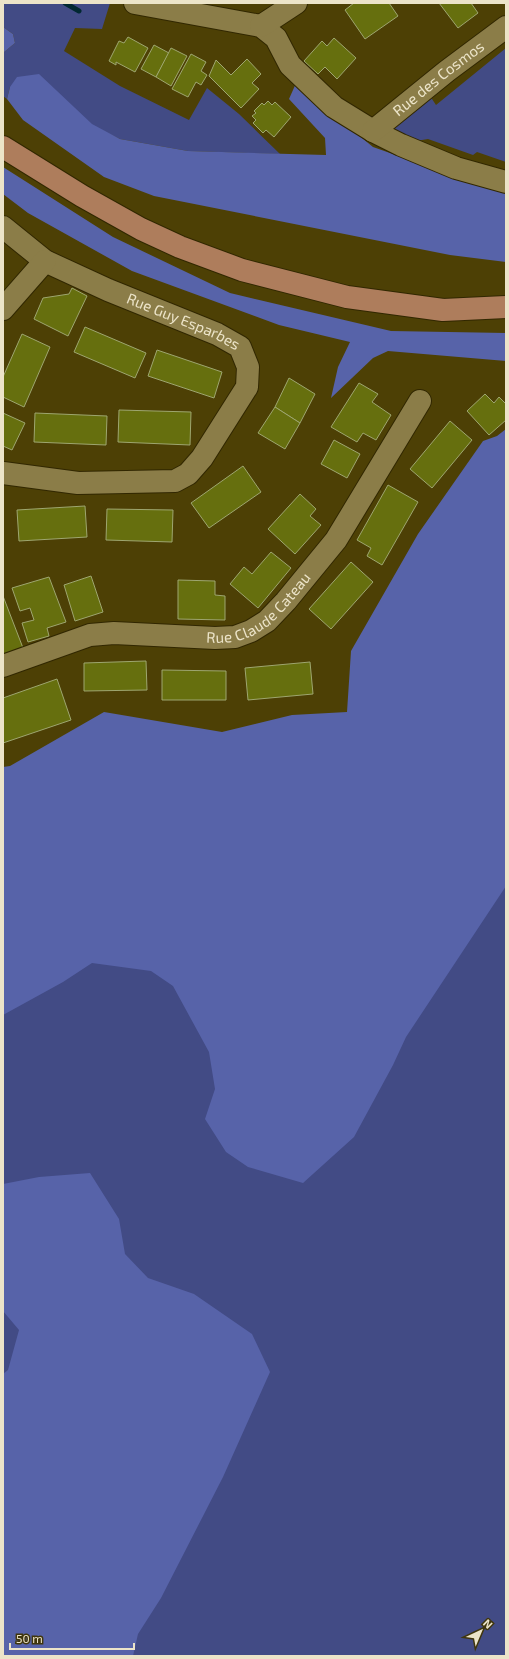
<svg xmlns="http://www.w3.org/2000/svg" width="509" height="1659" viewBox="0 0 509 1659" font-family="'Exo 2',sans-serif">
	<rect width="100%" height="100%" fill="#4d4005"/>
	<!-- green -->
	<g fill="#424b85">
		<path d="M 3,3 L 110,3 L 102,29 L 75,28 L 64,51 L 120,86 L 189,120 L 207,88 L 239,114 L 280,154 L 188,151 L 120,139 L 10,87 L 7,99 L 3,96 L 3,53 L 15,43 L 13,34 L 3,27 Z"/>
		<path d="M 506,48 L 506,162 L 477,152 L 473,155 L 428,139 L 410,142 L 403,139 L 391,126 L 428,93 L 436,105 Z"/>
		<path d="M 506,631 L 506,1656 L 3,1656 L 3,905 Z"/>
	</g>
	<!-- forest -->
	<g fill="#5763a9">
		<path d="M 3,27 L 13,34 L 15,43 L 3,53 Z"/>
		<path d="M 39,74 L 92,124 L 120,139 L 188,151 L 326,155 L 325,138 L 289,99 L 297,81 L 320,104 L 373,147 L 506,194 L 506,262 L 450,255 L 154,196 L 104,177 L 23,120 L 7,99 L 10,87 L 17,77 Z"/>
		<path d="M 3,167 L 113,237 L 230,293 L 391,331 L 506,333 L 506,361 L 388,351 L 373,358 L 331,398 L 338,367 L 350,342 L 279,325 L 132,271 L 28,213 L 3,194 Z"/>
		<path d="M 506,429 L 506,886 L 406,1037 L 393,1065 L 354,1137 L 303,1183 L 248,1167 L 226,1152 L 205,1119 L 215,1089 L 209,1052 L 173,986 L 151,971 L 92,963 L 63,982 L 3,1015 L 3,767 L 10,766 L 104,712 L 222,732 L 292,715 L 347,712 L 351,651 L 418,534 L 483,441 L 497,436 Z"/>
		<path d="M 90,1173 L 119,1219 L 125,1254 L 148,1278 L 194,1294 L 252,1334 L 270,1372 L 223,1477 L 161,1598 L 138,1634 L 133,1656 L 3,1656 L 3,1374 L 8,1370 L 19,1330 L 3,1311 L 3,1184 L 39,1177 Z"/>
	</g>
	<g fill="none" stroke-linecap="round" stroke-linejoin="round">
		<!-- stream -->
		<path stroke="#012831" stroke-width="5" d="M 65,3 L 79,11"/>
	</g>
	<!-- building -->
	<g fill="#666f0e" stroke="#9ea670">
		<path d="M 354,3 L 389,3 L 398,16 L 365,39 L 345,10 Z"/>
		<path d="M 439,3 L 471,3 L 478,13 L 458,28 Z"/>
		<path d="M 128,37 L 148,48 L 135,72 L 116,62 L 116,65 L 109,61 L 119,41 L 124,43 Z"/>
		<path d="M 334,38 L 356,58 L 337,79 L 325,67 L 318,74 L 304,61 L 322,41 L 327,46 Z"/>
		<path d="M 154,45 L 169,53 L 156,77 L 141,69 Z"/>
		<path d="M 171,48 L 187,56 L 171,86 L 156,77 Z"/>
		<path d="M 191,54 L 206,62 L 201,71 L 207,75 L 201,85 L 196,82 L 188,97 L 172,89 Z"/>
		<path d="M 247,59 L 261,74 L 252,83 L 259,89 L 241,108 L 209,76 L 216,60 L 231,75 Z"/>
		<path d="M 268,101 L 272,105 L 275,102 L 291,117 L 274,137 L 266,130 L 263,133 L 253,123 L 256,120 L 252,116 L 256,113 L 254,111 L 262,103 L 264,105 Z"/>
		<path d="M 72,288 L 87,296 L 68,336 L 34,319 L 43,298 L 69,294 Z"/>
		<path d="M 85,327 L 146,353 L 135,378 L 74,352 Z"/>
		<path d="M 22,334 L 50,347 L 24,407 L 3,397 L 3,377 Z"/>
		<path d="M 157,350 L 222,372 L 214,398 L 148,376 Z"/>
		<path d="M 289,378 L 315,394 L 300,423 L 275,407 Z"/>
		<path d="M 359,383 L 378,394 L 372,402 L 391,415 L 376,440 L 363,433 L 357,442 L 331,427 Z"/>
		<path d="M 485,394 L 494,403 L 499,397 L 506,404 L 506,420 L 489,435 L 467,411 Z"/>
		<path d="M 275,407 L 300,423 L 285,449 L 258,433 Z"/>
		<path d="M 119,410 L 191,412 L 190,445 L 118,442 Z"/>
		<path d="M 3,413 L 25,423 L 12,450 L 3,446 Z"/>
		<path d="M 35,413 L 107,416 L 106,445 L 34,442 Z"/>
		<path d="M 450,421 L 472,440 L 432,488 L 410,469 Z"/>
		<path d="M 334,440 L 360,454 L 347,478 L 321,464 Z"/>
		<path d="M 243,466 L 261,492 L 209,528 L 191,503 Z"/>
		<path d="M 388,485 L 418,502 L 382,565 L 367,556 L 371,548 L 357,540 Z"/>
		<path d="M 300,494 L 316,509 L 310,516 L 321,525 L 295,554 L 268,529 Z"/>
		<path d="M 85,506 L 87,537 L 19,541 L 17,510 Z"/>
		<path d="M 107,509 L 173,510 L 172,542 L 106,540 Z"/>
		<path d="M 271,552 L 291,568 L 258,608 L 230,584 L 244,567 L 252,574 Z"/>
		<path d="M 351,562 L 373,582 L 331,629 L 309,609 Z"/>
		<path d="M 91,576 L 103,612 L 75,621 L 64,585 Z"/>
		<path d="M 49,577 L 66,622 L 47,628 L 49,636 L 28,642 L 22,623 L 34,620 L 30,608 L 20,611 L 12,588 Z"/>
		<path d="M 178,580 L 215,581 L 215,595 L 225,596 L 225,620 L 178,619 Z"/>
		<path d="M 3,596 L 23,648 L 3,656 Z"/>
		<path d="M 146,661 L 147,690 L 84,691 L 84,663 Z"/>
		<path d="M 310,662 L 313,694 L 248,700 L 245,668 Z"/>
		<path d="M 162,670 L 226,671 L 226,700 L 162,700 Z"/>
		<path d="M 57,679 L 71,720 L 3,743 L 3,698 Z"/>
	</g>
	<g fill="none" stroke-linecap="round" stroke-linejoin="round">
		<!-- minor casing -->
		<g stroke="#312700" stroke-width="24">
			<g id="minor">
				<path d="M 135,3 L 261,26 L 276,38 L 290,65 L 334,107 L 373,131 L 401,145 L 456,168 L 506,182"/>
				<path d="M 261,26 L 296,3"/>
				<path id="s1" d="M 373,131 L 447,71 L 506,27"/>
				<path id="s2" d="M 3,227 L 45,261 L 108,290 L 217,334 L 240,347 L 248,367 L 247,387 L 202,458 L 188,474 L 175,481 L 78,483 L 3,473"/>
				<path d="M 3,309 L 45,261"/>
				<path id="s3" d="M 3,666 L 90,635 L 114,633 L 215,638 L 235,637 L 251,631 L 267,621 L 286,601 L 336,540 L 420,401"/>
			</g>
		</g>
		<!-- major casing -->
		<g stroke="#312700" stroke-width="24">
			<path id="major" d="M 3,147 L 82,196 L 141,229 L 180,247 L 242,270 L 347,297 L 443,310 L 506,307"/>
		</g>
		<!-- minor -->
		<use href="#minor" stroke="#8b7d48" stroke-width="22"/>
		<!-- major -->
		<use href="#major" stroke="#ae7d5c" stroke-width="22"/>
	</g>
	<g text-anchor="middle" stroke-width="4" stroke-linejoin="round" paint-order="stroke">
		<!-- street labels -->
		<g font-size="15" fill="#ece4c9" stroke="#40360d">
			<text dy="5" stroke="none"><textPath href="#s1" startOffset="84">Rue des Cosmos</textPath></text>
			<text dy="5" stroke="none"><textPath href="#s2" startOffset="205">Rue Guy Esparbes</textPath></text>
			<text dy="5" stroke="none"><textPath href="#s3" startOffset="272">Rue Claude Cateau</textPath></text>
		</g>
	</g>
	<!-- border -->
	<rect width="509" height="1659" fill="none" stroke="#ece4c9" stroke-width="8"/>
	<!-- north arrow -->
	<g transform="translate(481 1631) rotate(44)" stroke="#40360d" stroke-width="3" paint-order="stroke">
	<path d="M0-3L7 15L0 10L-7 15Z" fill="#ece4c9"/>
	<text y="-6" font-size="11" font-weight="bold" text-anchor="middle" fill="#ece4c9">N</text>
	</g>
	<!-- scale -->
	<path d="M10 1643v6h124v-6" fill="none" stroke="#ece4c9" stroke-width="2"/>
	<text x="16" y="1643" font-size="12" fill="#ece4c9" stroke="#40360d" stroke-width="3" paint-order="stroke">50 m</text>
</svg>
